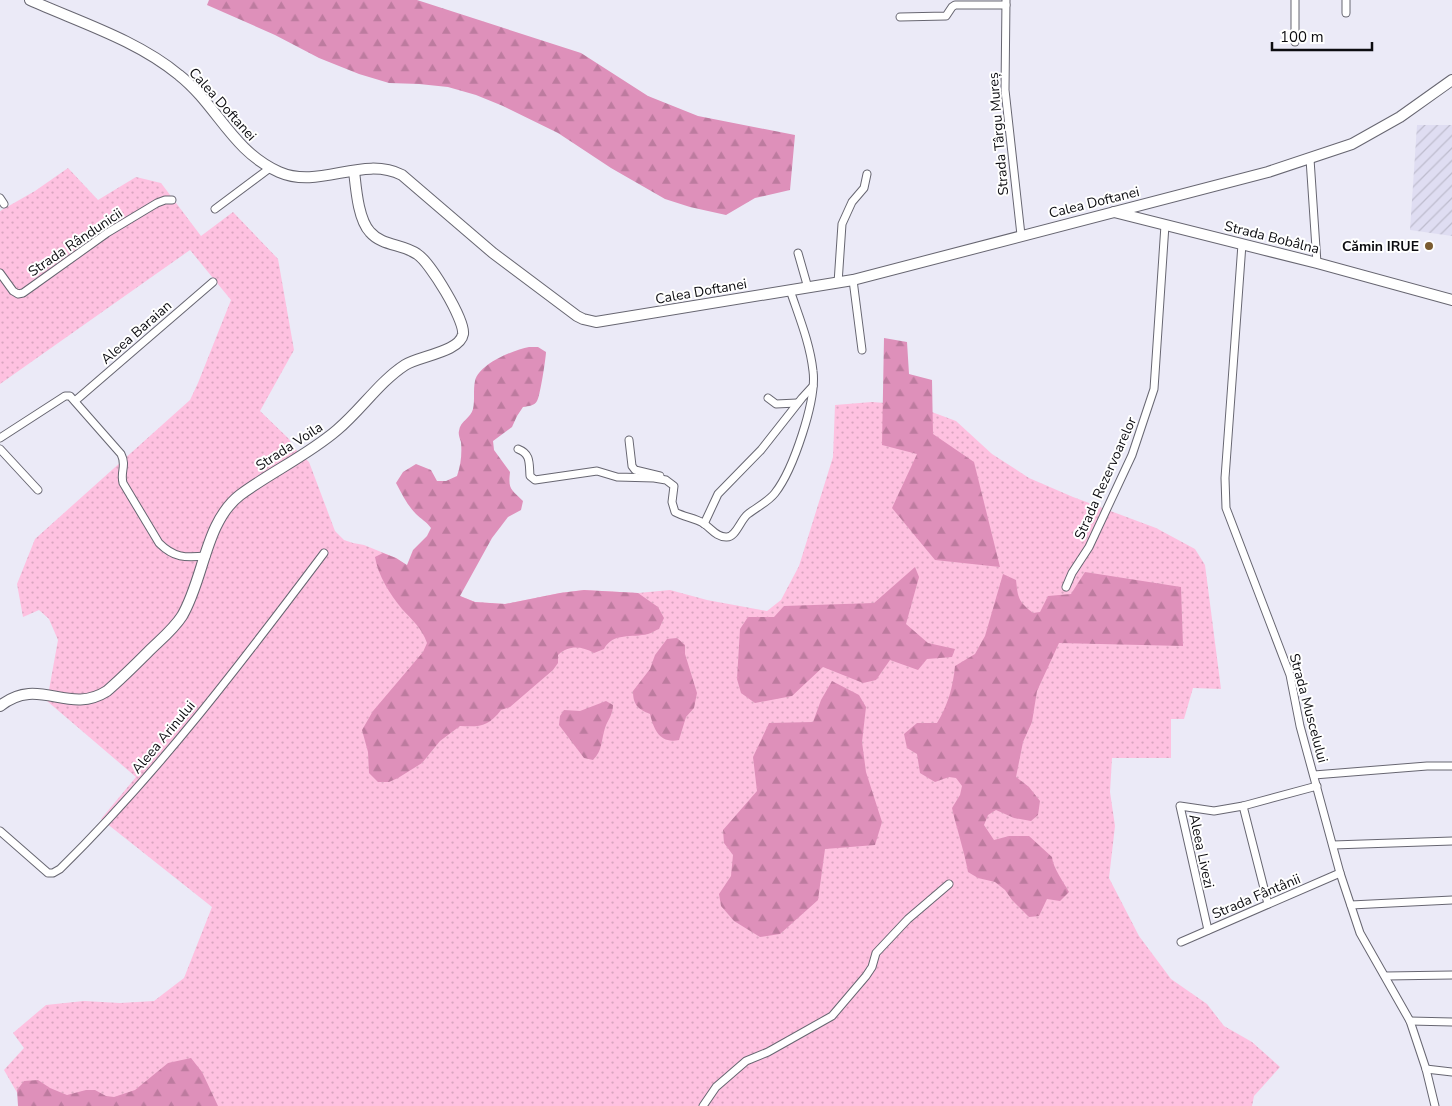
<svg xmlns="http://www.w3.org/2000/svg" width="1452" height="1106" viewBox="0 0 1452 1106" font-family="'Nunito Sans',sans-serif">
	<defs>
		<pattern id="industrial-furrows" width="10" height="10" patternUnits="userSpaceOnUse" patternTransform="scale(1.25)"><rect width="10" height="10" fill="#dfddf2"/><path d="M-1 1l2-2M0 10L10 0M9 11l2-2" fill="none" stroke="#bebcce"/></pattern>
		<pattern id="grass-dots" width="8" height="8" patternUnits="userSpaceOnUse" patternTransform="scale(1.25)"><rect width="8" height="8" fill="#fec1e0"/><path d="M2 2h.1M6 6h.1" fill="none" stroke="#d8a5bf" stroke-width="1.8" stroke-linecap="round"/></pattern>
		<pattern id="forest-firs" width="22" height="20" patternUnits="userSpaceOnUse" patternTransform="scale(1.25)"><rect width="22" height="20" fill="#de90ba"/><path d="M5 1l3.5 6h-7zM16 11l3.5 6h-7z" fill="#bd7b9f"/></pattern>
	</defs>
	<rect width="100%" height="100%" fill="#ebeaf7"/>
	<!-- industrial -->
	<path fill="url(#industrial-furrows)" d="M 1417,125 L 1452,125 L 1452,236 L 1410,230 Z"/>
	<!-- grass -->
	<path fill="url(#grass-dots)" d="M 68,168 L 98,200 L 136,177 L 161,183 L 201,236 L 233,212 L 278,259 L 294,350 L 260,411 L 289,439 L 294,448 L 309,462 L 335,531 L 344,540 L 353,543 L 364,545 L 396,558 L 421,576 L 445,590 L 475,602 L 505,604 L 560,593 L 584,590 L 638,593 L 670,590 L 707,600 L 767,611 L 781,600 L 799,566 L 833,457 L 835,405 L 872,402 L 913,405 L 956,421 L 992,454 L 1029,478 L 1073,497 L 1156,528 L 1195,549 L 1205,565 L 1221,689 L 1193,688 L 1184,719 L 1171,719 L 1171,758 L 1112,758 L 1110,792 L 1115,826 L 1109,878 L 1139,936 L 1171,979 L 1207,1004 L 1224,1026 L 1252,1042 L 1280,1067 L 1254,1096 L 1252,1106 L 23,1106 L 23,1103 L 4,1070 L 24,1048 L 13,1033 L 46,1005 L 84,1001 L 120,1003 L 154,1001 L 184,978 L 212,907 L 101,819 L 136,777 L 47,701 L 58,640 L 49,619 L 39,610 L 23,617 L 17,584 L 35,539 L 190,400 L 198,383 L 231,300 L 190,250 L 0,384 L 0,211 L 35,191 Z"/>
	<!-- forest -->
	<g fill="url(#forest-firs)">
		<path d="M 209,0 L 417,0 L 581,53 L 648,96 L 698,116 L 795,135 L 790,190 L 755,198 L 726,215 L 690,207 L 665,199 L 611,168 L 558,133 L 503,106 L 476,95 L 448,87 L 419,84 L 389,83 L 359,74 L 319,58 L 275,35 L 207,5 Z"/>
		<path d="M 884,338 L 907,342 L 909,374 L 932,380 L 933,434 L 974,462 L 1000,567 L 935,560 L 892,508 L 917,454 L 882,445 Z"/>
		<path d="M 529,347 L 538,347 L 546,352 C 546,357 540,397 537,401 C 534,406 529,406 523,407 L 517,416 L 512,427 L 493,441 L 494,450 L 510,472 C 508,490 511,489 523,501 L 521,510 L 508,517 L 492,538 L 460,596 L 475,602 L 505,604 L 560,593 L 584,590 L 638,593 L 658,607 L 664,618 L 659,629 C 656,630 652,633 648,634 C 632,638 613,632 604,649 L 594,653 C 581,646 569,645 558,655 L 558,663 L 553,670 L 510,707 L 501,710 C 488,727 480,727 460,726 L 440,741 L 422,763 L 398,778 L 389,782 L 378,782 L 369,773 L 368,752 L 362,730 L 373,711 L 423,652 L 427,643 C 422,628 412,620 402,609 C 390,594 378,576 375,557 L 383,553 L 396,558 L 407,565 L 413,550 L 427,536 L 431,528 C 427,522 421,519 416,514 C 407,505 402,494 396,483 L 403,472 L 416,464 L 431,470 L 437,481 L 446,481 L 457,476 C 461,465 462,454 461,442 C 460,439 458,434 459,431 C 460,421 471,418 473,409 C 475,400 473,390 475,381 C 479,364 513,350 529,347 Z"/>
		<path d="M 915,567 L 919,577 L 906,624 L 928,643 L 955,649 L 952,657 L 927,659 L 918,670 L 890,660 L 876,680 L 863,683 L 823,667 L 792,696 L 755,703 L 741,693 L 737,679 L 740,629 L 748,617 L 774,617 L 784,606 L 874,603 Z"/>
		<path d="M 1085,572 L 1181,587 L 1183,646 L 1059,643 L 1037,691 L 1032,722 L 1023,742 L 1016,777 L 1029,787 L 1040,801 L 1038,815 L 1031,821 L 1014,818 L 996,810 L 988,815 L 984,825 L 994,840 L 1009,836 L 1029,836 L 1052,857 C 1053,868 1063,881 1069,892 L 1060,901 L 1047,899 L 1039,916 L 1029,917 L 1012,900 L 1005,890 L 995,882 L 978,878 L 968,872 C 964,850 957,830 952,808 L 960,795 L 962,786 L 956,778 L 949,777 L 935,782 L 920,773 L 917,754 L 907,748 L 904,734 L 917,723 L 937,723 C 948,705 953,687 955,666 L 975,654 L 985,636 L 1003,574 L 1016,580 C 1018,598 1018,601 1033,613 L 1040,612 L 1048,596 L 1071,594 Z"/>
		<path d="M 677,638 L 685,645 L 685,654 L 697,693 L 694,708 L 686,717 L 679,740 C 660,744 654,730 650,714 C 638,709 633,705 633,691 L 650,669 L 655,655 L 667,639 Z"/>
		<path d="M 832,681 L 859,695 L 866,707 L 862,742 L 866,772 L 882,822 L 875,845 L 825,849 L 818,900 L 780,934 L 760,937 L 734,921 L 721,906 L 719,894 L 731,876 L 733,855 L 724,843 L 723,830 L 757,791 L 753,757 L 769,723 L 813,722 L 821,700 Z"/>
		<path d="M 606,701 L 613,705 C 613,715 608,719 605,728 C 601,740 603,750 593,760 L 584,758 L 559,725 L 560,716 L 564,710 L 580,711 Z"/>
		<path d="M 191,1058 L 202,1072 L 218,1106 L 18,1106 L 17,1090 L 24,1081 L 38,1080 L 50,1088 L 67,1095 L 86,1090 L 95,1090 L 106,1096 L 114,1097 L 135,1090 L 168,1063 Z"/>
	</g>
	<g fill="none" stroke-linecap="round" stroke-linejoin="round">
		<!-- street casing -->
		<g stroke="#676671" stroke-width="9">
			<g id="street">
				<path d="M 1006,0 L 1005,90 L 1021,235"/>
				<path d="M 1295,0 L 1295,42"/>
				<path d="M 1346,13 L 1346,0"/>
				<path d="M 900,17 L 946,16 L 952,7 L 955,5 L 1006,5"/>
				<path d="M 1310,159 L 1317,263"/>
				<path d="M 0,198 L 4,204"/>
				<path d="M 215,209 L 270,168"/>
				<path d="M 1242,244 L 1225,478 L 1226,508 L 1290,675 L 1300,726 L 1340,873 L 1360,933 L 1410,1021 L 1426,1069 L 1435,1106"/>
				<path d="M 798,253 L 808,288"/>
				<path d="M 0,273 L 13,291 L 18,294 L 23,293 L 107,233 L 157,203 L 165,200 L 172,200"/>
				<path d="M 853,280 L 862,350"/>
				<path d="M 838,283 L 842,224 L 852,202 L 864,188 L 867,174"/>
				<path d="M 768,398 L 776,404 L 797,403"/>
				<path d="M 75,401 L 213,282"/>
				<path d="M 0,438 L 65,396 L 70,396 L 121,454 C 127,466 120,471 123,483 L 159,543 C 174,558 185,558 206,556"/>
				<path d="M 629,440 L 632,466 L 635,470 L 660,476"/>
				<path d="M 0,449 L 38,490"/>
				<path d="M 518,449 C 531,454 529,463 530,476 L 535,480 L 597,471 L 617,477 L 654,478 L 666,480 L 674,486 L 672,502 L 675,512 C 684,517 695,518 703,523 C 711,528 716,537 726,537 C 736,538 740,520 748,514 C 757,507 768,502 775,493 C 793,470 817,400 813,371 C 810,343 799,317 790,290"/>
				<path d="M 704,524 L 718,494 L 761,450 L 802,398 L 813,386"/>
				<path d="M 1066,587 L 1072,573 L 1089,547 L 1132,455 L 1154,389 L 1165,225"/>
				<path d="M 1314,775 L 1427,766 L 1452,766"/>
				<path d="M 1243,806 L 1268,904"/>
				<path d="M 0,831 L 48,873 L 53,873 L 60,869 C 158,773 242,662 324,553"/>
				<path d="M 1333,845 L 1452,841"/>
				<path d="M 1351,905 L 1452,900"/>
				<path d="M 1208,930 L 1180,806 L 1214,811 L 1243,806 L 1317,786"/>
				<path d="M 1181,942 L 1340,873"/>
				<path d="M 1386,976 L 1452,975"/>
				<path d="M 1410,1021 L 1452,1022"/>
				<path d="M 1426,1069 L 1452,1072"/>
				<path d="M 703,1106 L 716,1087 L 746,1061 L 768,1052 L 832,1016 L 866,976 L 872,967 L 876,953 L 908,919 L 949,884"/>
			</g>
		</g>
		<!-- secondary casing -->
		<g stroke="#676671" stroke-width="12">
			<g id="secondary">
				<path d="M 30,0 C 79,22 137,40 179,75 C 217,105 232,151 279,172 C 320,190 362,155 402,175 L 493,253 L 577,316 L 583,319 L 596,322 L 853,280 L 1268,172 L 1352,144 L 1400,117 L 1452,80"/>
				<path d="M 1114,212 L 1317,263 L 1452,300"/>
				<path d="M 0,706 C 39,675 68,716 107,691 C 122,678 135,665 148,652 C 160,640 173,630 182,616 C 204,579 205,522 240,495 C 271,472 308,455 337,430 C 361,410 379,382 405,365 C 419,356 460,352 463,334 C 465,320 430,262 417,254 C 403,244 382,246 370,232 C 358,219 356,188 354,171"/>
			</g>
		</g>
		<!-- street -->
		<use href="#street" stroke="#fff" stroke-width="7"/>
		<!-- secondary -->
		<use href="#secondary" stroke="#fff" stroke-width="10"/>
	</g>
	<!-- markers -->
	<circle fill="#7a5b30" stroke="#fff" stroke-width="2" cx="1429" cy="246" r="5"/>
	<g text-anchor="middle" stroke-width="4" stroke-linejoin="round" paint-order="stroke">
		<!-- street labels -->
		<g font-size="14" fill="#0c0c10" stroke="#fff">
			<text transform="translate(223 104) rotate(48)" y="5">Calea Doftanei</text>
			<text transform="translate(998 134) rotate(-95)" y="5">Strada Târgu Mureș</text>
			<text transform="translate(1094 202) rotate(-14)" y="5">Calea Doftanei</text>
			<text transform="translate(1272 237) rotate(14)" y="5">Strada Bobâlna</text>
			<text transform="translate(75 242) rotate(-34)" y="5">Strada Rândunicii</text>
			<text transform="translate(701 291) rotate(-10)" y="5">Calea Doftanei</text>
			<text transform="translate(136 332) rotate(-41)" y="5">Aleea Baraian</text>
			<text transform="translate(289 446) rotate(-33)" y="5">Strada Voila</text>
			<text transform="translate(1105 478) rotate(-66)" y="5">Strada Rezervoarelor</text>
			<text transform="translate(1309 708) rotate(75)" y="5">Strada Muscelului</text>
			<text transform="translate(163 737) rotate(-50)" y="5">Aleea Arinului</text>
			<text transform="translate(1202 851) rotate(78)" y="5">Aleea Livezi</text>
			<text transform="translate(1256 896) rotate(-23)" y="5">Strada Fântânii</text>
		</g>
		<!-- poi labels -->
		<g font-size="14" font-weight="bold" fill="#0c0c10" stroke="#fff" text-anchor="end">
			<text x="1419" y="251">Cămin IRUE</text>
		</g>
	</g>
	<!-- scale -->
	<path d="M1272 42v8h100v-8" fill="none" stroke="#0c0c10" stroke-width="2.5"/>
	<text x="1280" y="42" font-size="15" fill="#0c0c10" stroke="#ffffff" stroke-width="4" paint-order="stroke">100 m</text>
</svg>
